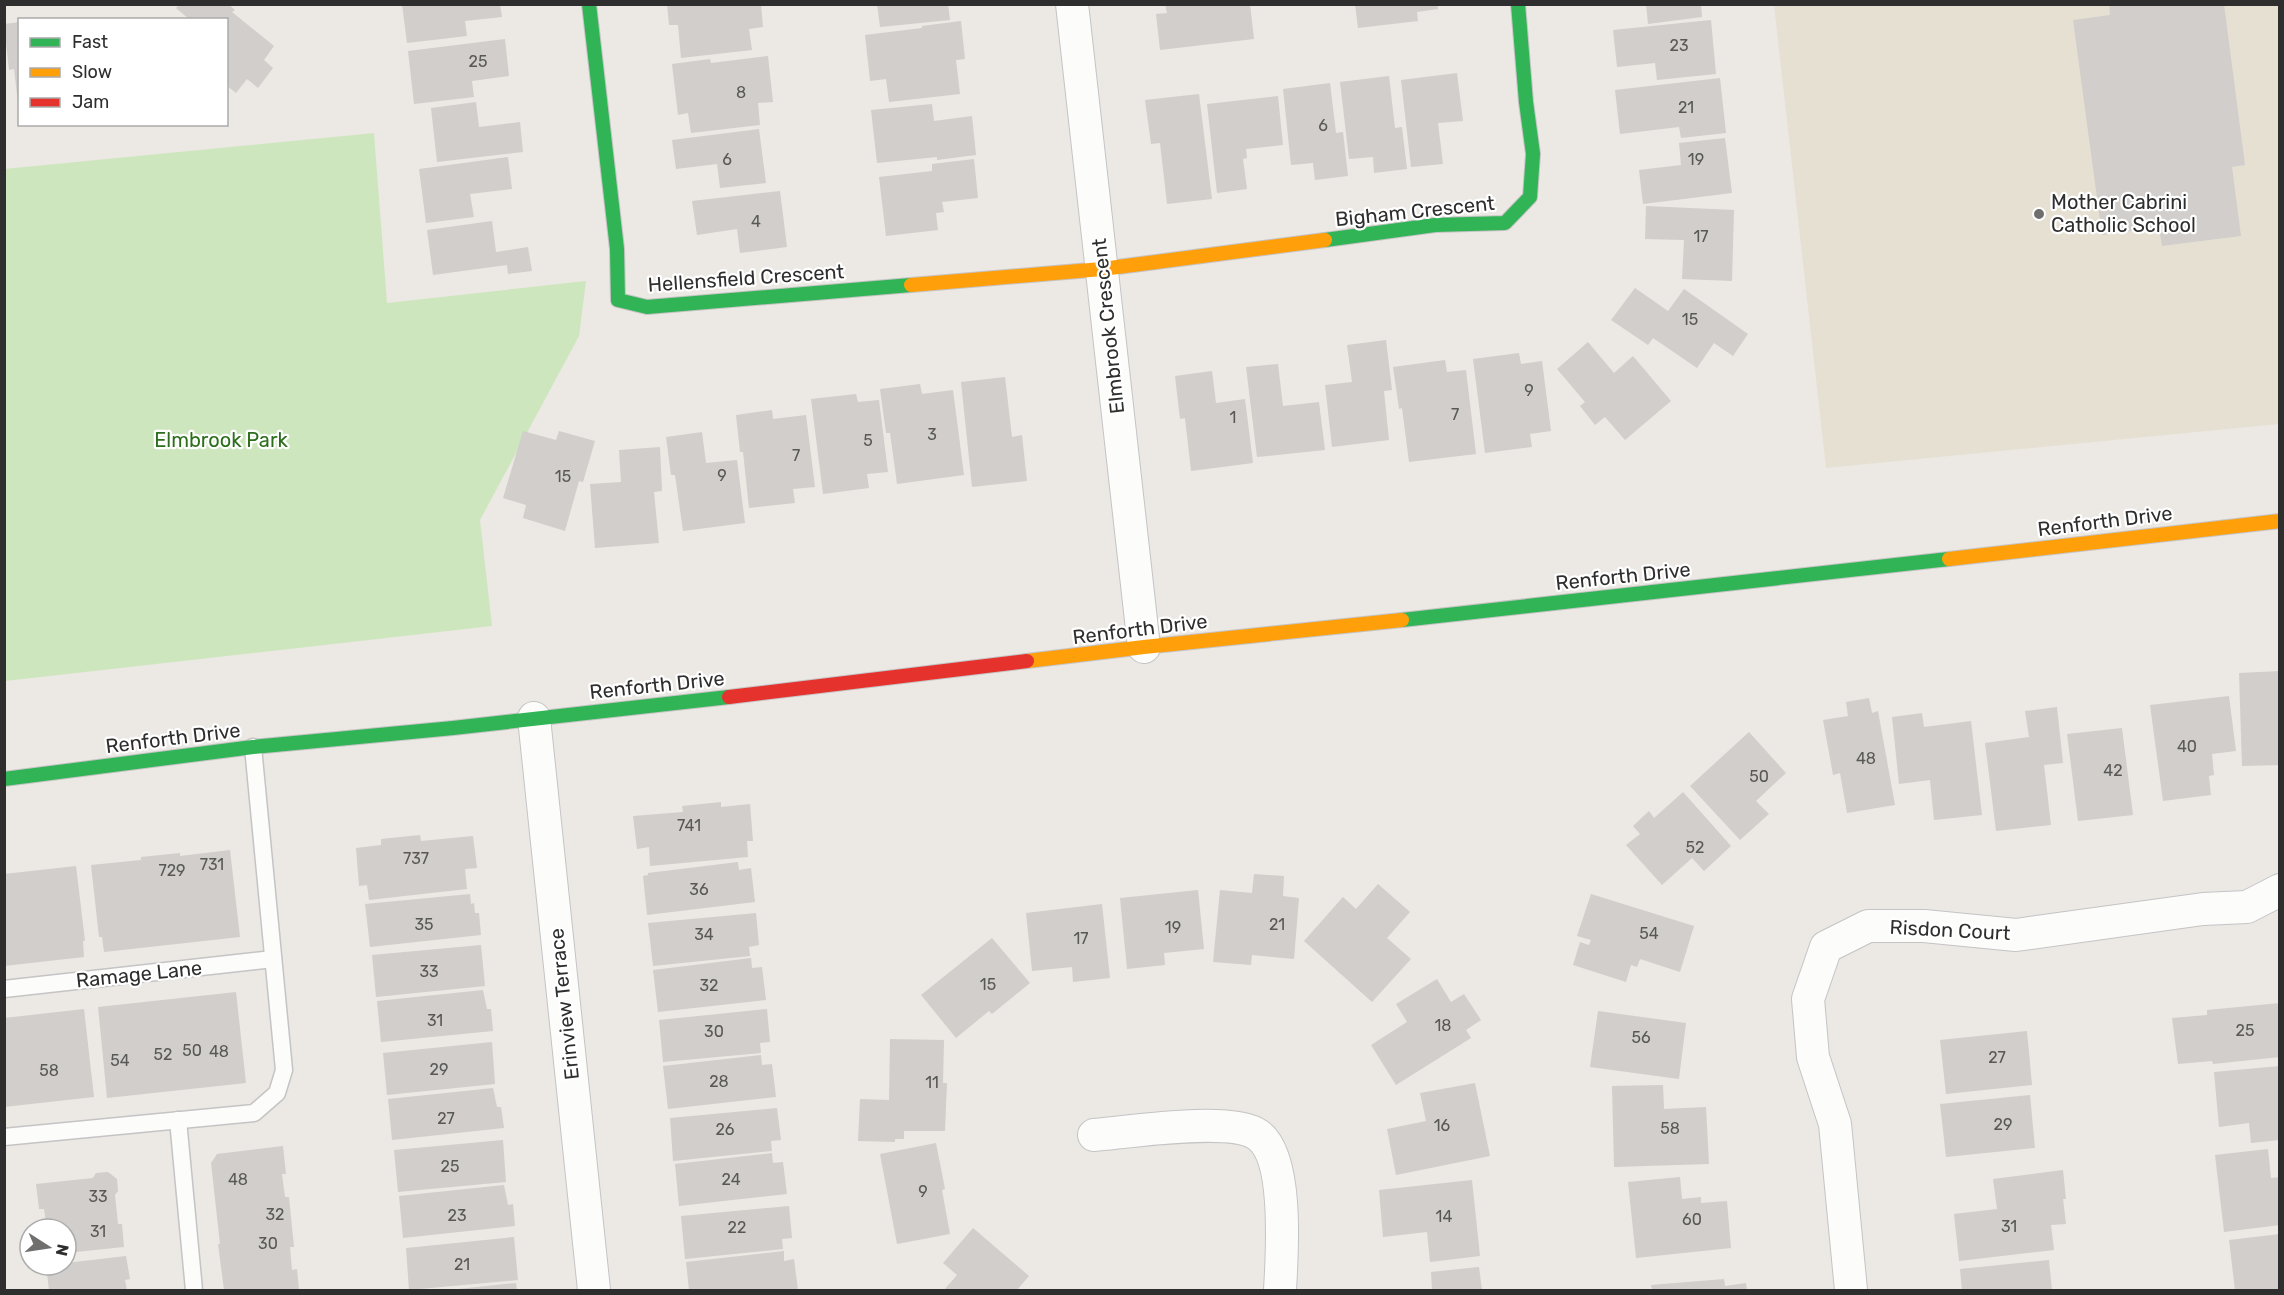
<svg xmlns="http://www.w3.org/2000/svg" width="2284" height="1295" viewBox="0 0 2284 1295" font-family="Rubik,sans-serif">
	<rect width="100%" height="100%" fill="#ece8e4"/>
	<!-- education -->
	<path fill="#e6e0d3" d="M 1774,5 L 2279,5 L 2279,424 L 1826,468 Z"/>
	<!-- green -->
	<path fill="#cee6be" d="M 374,133 L 387,303 L 586,281 L 579,336 L 480,520 L 492,626 L 5,681 L 4,169 Z"/>
	<!-- building -->
	<g fill="#d1cecb">
		<path d="M 180,4 L 228,4 L 235,10 L 232,12 L 274,46 L 264,60 L 273,68 L 258,88 L 247,79 L 236,93 L 226,85 L 226,20 L 190,20 L 176,8 Z"/>
		<path d="M 402,4 L 500,4 L 502,17 L 465,21 L 467,36 L 407,43 Z"/>
		<path d="M 667,4 L 761,4 L 763,27 L 749,29 L 752,50 L 681,58 L 678,25 L 669,25 Z"/>
		<path d="M 877,4 L 948,4 L 950,20 L 880,27 Z"/>
		<path d="M 1165,4 L 1250,4 L 1254,39 L 1160,50 L 1156,14 L 1167,13 Z"/>
		<path d="M 1355,4 L 1437,4 L 1438,9 L 1417,12 L 1418,21 L 1358,28 Z"/>
		<path d="M 1646,4 L 1701,4 L 1702,17 L 1648,24 Z"/>
		<path d="M 2109,4 L 2224,4 L 2245,165 L 2232,167 L 2241,236 L 2162,246 L 2159,227 L 2102,235 L 2073,20 L 2110,15 Z"/>
		<path d="M 1711,20 L 1716,74 L 1657,80 L 1655,63 L 1617,67 L 1613,30 Z"/>
		<path d="M 961,21 L 965,59 L 956,60 L 960,94 L 889,102 L 886,79 L 870,81 L 865,35 L 922,28 L 922,26 Z"/>
		<path d="M 20,22 L 20,102 L 18,102 L 14,69 L 9,70 L 4,24 Z"/>
		<path d="M 505,39 L 509,76 L 472,81 L 474,97 L 414,104 L 408,51 Z"/>
		<path d="M 768,56 L 773,102 L 758,103 L 760,125 L 691,133 L 688,113 L 678,115 L 672,64 L 710,59 L 711,63 Z"/>
		<path d="M 1457,73 L 1463,121 L 1438,123 L 1443,164 L 1411,167 L 1401,80 Z"/>
		<path d="M 1389,76 L 1395,128 L 1402,127 L 1407,169 L 1374,173 L 1373,157 L 1349,159 L 1340,82 Z"/>
		<path d="M 1720,78 L 1726,133 L 1681,138 L 1679,127 L 1620,134 L 1615,90 Z"/>
		<path d="M 1330,83 L 1336,133 L 1343,132 L 1348,176 L 1315,180 L 1313,163 L 1291,165 L 1283,89 Z"/>
		<path d="M 1199,94 L 1212,199 L 1167,204 L 1160,143 L 1151,144 L 1145,100 Z"/>
		<path d="M 1278,96 L 1283,145 L 1246,149 L 1247,158 L 1243,159 L 1247,189 L 1217,193 L 1207,104 Z"/>
		<path d="M 476,102 L 479,127 L 520,122 L 523,152 L 437,162 L 431,108 Z"/>
		<path d="M 932,104 L 934,121 L 972,116 L 976,155 L 937,160 L 937,157 L 877,163 L 871,110 Z"/>
		<path d="M 759,129 L 766,183 L 720,188 L 717,164 L 676,169 L 672,140 Z"/>
		<path d="M 1725,138 L 1732,193 L 1643,204 L 1639,170 L 1681,165 L 1679,143 Z"/>
		<path d="M 508,157 L 512,189 L 470,194 L 474,217 L 426,223 L 419,169 Z"/>
		<path d="M 974,159 L 978,198 L 942,202 L 944,212 L 936,213 L 938,230 L 886,236 L 879,177 L 932,171 L 932,164 Z"/>
		<path d="M 780,191 L 787,247 L 740,253 L 737,229 L 697,235 L 692,201 Z"/>
		<path d="M 1646,206 L 1734,210 L 1732,281 L 1682,279 L 1684,240 L 1645,239 Z"/>
		<path d="M 492,221 L 496,252 L 528,247 L 532,271 L 508,274 L 507,265 L 433,275 L 427,230 Z"/>
		<path d="M 1635,288 L 1668,311 L 1684,289 L 1748,334 L 1733,356 L 1714,343 L 1697,368 L 1653,338 L 1648,345 L 1611,320 Z"/>
		<path d="M 1386,340 L 1392,390 L 1384,391 L 1389,440 L 1332,447 L 1325,385 L 1352,382 L 1347,345 Z"/>
		<path d="M 1588,342 L 1614,373 L 1633,356 L 1671,401 L 1625,440 L 1605,417 L 1595,425 L 1580,406 L 1585,402 L 1557,369 Z"/>
		<path d="M 1519,353 L 1521,364 L 1542,361 L 1551,431 L 1530,434 L 1532,447 L 1485,453 L 1473,359 Z"/>
		<path d="M 1445,360 L 1447,372 L 1466,370 L 1476,454 L 1409,462 L 1402,408 L 1399,409 L 1393,367 Z"/>
		<path d="M 1278,364 L 1283,406 L 1319,402 L 1325,450 L 1257,457 L 1246,367 Z"/>
		<path d="M 1212,371 L 1216,403 L 1245,399 L 1253,463 L 1191,471 L 1185,418 L 1180,419 L 1175,376 Z"/>
		<path d="M 1005,377 L 1012,437 L 1022,435 L 1027,481 L 972,487 L 961,382 Z"/>
		<path d="M 920,384 L 922,394 L 953,390 L 964,475 L 897,484 L 890,433 L 886,433 L 880,389 Z"/>
		<path d="M 856,394 L 858,402 L 879,400 L 888,472 L 867,474 L 869,488 L 823,494 L 811,399 Z"/>
		<path d="M 772,410 L 773,419 L 806,415 L 815,487 L 793,489 L 795,503 L 749,508 L 743,452 L 740,452 L 736,415 Z"/>
		<path d="M 523,431 L 556,440 L 559,431 L 595,441 L 583,482 L 579,481 L 565,531 L 523,518 L 526,505 L 503,498 Z"/>
		<path d="M 702,432 L 706,463 L 737,460 L 745,523 L 683,531 L 675,475 L 671,475 L 666,437 Z"/>
		<path d="M 660,447 L 662,491 L 654,492 L 659,543 L 595,548 L 590,484 L 621,482 L 619,450 Z"/>
		<path d="M 2280,671 L 2280,765 L 2242,766 L 2239,673 Z"/>
		<path d="M 2229,696 L 2236,751 L 2212,754 L 2214,775 L 2209,776 L 2211,795 L 2163,801 L 2150,705 Z"/>
		<path d="M 1869,698 L 1872,713 L 1878,711 L 1895,805 L 1847,813 L 1840,773 L 1833,775 L 1823,720 L 1848,716 L 1846,702 Z"/>
		<path d="M 2057,707 L 2063,763 L 2044,765 L 2051,825 L 1996,831 L 1985,743 L 2029,737 L 2025,711 Z"/>
		<path d="M 1922,713 L 1924,727 L 1971,721 L 1982,815 L 1934,820 L 1930,780 L 1899,784 L 1892,717 Z"/>
		<path d="M 2122,728 L 2133,815 L 2078,821 L 2067,734 Z"/>
		<path d="M 1749,732 L 1786,773 L 1756,801 L 1769,814 L 1740,840 L 1690,786 Z"/>
		<path d="M 1683,792 L 1731,846 L 1704,871 L 1692,858 L 1662,885 L 1626,845 L 1640,834 L 1633,826 L 1649,811 L 1654,818 Z"/>
		<path d="M 721,802 L 721,807 L 750,804 L 753,841 L 747,841 L 748,857 L 650,866 L 649,847 L 637,849 L 633,816 L 683,812 L 682,806 Z"/>
		<path d="M 420,835 L 421,841 L 473,836 L 477,868 L 465,869 L 467,889 L 369,900 L 367,885 L 359,886 L 356,848 L 381,845 L 381,839 Z"/>
		<path d="M 230,850 L 240,937 L 104,952 L 102,937 L 99,937 L 91,865 L 141,860 L 141,857 L 180,853 L 180,856 Z"/>
		<path d="M 738,862 L 739,870 L 751,868 L 755,902 L 647,915 L 643,876 L 648,875 L 648,873 Z"/>
		<path d="M 76,866 L 85,941 L 83,941 L 84,957 L 4,966 L 4,874 Z"/>
		<path d="M 1254,874 L 1284,876 L 1283,896 L 1299,898 L 1294,959 L 1252,955 L 1251,965 L 1213,962 L 1220,890 L 1252,893 Z"/>
		<path d="M 1378,884 L 1410,912 L 1387,938 L 1411,959 L 1372,1002 L 1304,941 L 1343,897 L 1356,909 Z"/>
		<path d="M 1198,890 L 1204,949 L 1164,953 L 1165,965 L 1127,969 L 1120,898 Z"/>
		<path d="M 470,894 L 471,904 L 474,903 L 475,913 L 479,913 L 481,935 L 370,947 L 365,904 Z"/>
		<path d="M 1591,894 L 1694,926 L 1680,972 L 1640,959 L 1637,967 L 1631,965 L 1626,982 L 1573,965 L 1580,942 L 1589,945 L 1591,940 L 1577,936 Z"/>
		<path d="M 1102,904 L 1110,978 L 1073,982 L 1072,967 L 1032,971 L 1026,913 Z"/>
		<path d="M 756,913 L 759,945 L 749,947 L 750,956 L 653,966 L 648,923 Z"/>
		<path d="M 992,938 L 1030,983 L 992,1014 L 989,1011 L 956,1038 L 921,995 Z"/>
		<path d="M 481,945 L 485,986 L 376,997 L 372,955 Z"/>
		<path d="M 751,958 L 752,968 L 762,967 L 766,1000 L 658,1012 L 653,970 Z"/>
		<path d="M 1437,979 L 1451,1002 L 1464,994 L 1481,1020 L 1466,1030 L 1471,1038 L 1396,1085 L 1371,1045 L 1407,1022 L 1396,1004 Z"/>
		<path d="M 483,990 L 487,1009 L 491,1009 L 493,1031 L 381,1042 L 377,1001 Z"/>
		<path d="M 236,992 L 246,1083 L 107,1098 L 98,1007 Z"/>
		<path d="M 2280,1003 L 2280,1057 L 2213,1064 L 2212,1061 L 2178,1064 L 2172,1018 L 2207,1015 L 2207,1010 Z"/>
		<path d="M 84,1009 L 94,1097 L 4,1107 L 4,1018 Z"/>
		<path d="M 767,1009 L 770,1042 L 760,1043 L 761,1053 L 663,1062 L 659,1020 Z"/>
		<path d="M 1598,1011 L 1686,1023 L 1679,1079 L 1590,1067 Z"/>
		<path d="M 2027,1031 L 2032,1085 L 1946,1094 L 1940,1040 Z"/>
		<path d="M 890,1039 L 944,1040 L 943,1083 L 947,1083 L 945,1131 L 904,1131 L 904,1139 L 895,1139 L 895,1142 L 858,1141 L 860,1099 L 889,1100 Z"/>
		<path d="M 492,1042 L 495,1084 L 387,1095 L 383,1053 Z"/>
		<path d="M 761,1055 L 762,1065 L 772,1064 L 776,1097 L 668,1109 L 663,1066 Z"/>
		<path d="M 2280,1066 L 2280,1140 L 2251,1143 L 2249,1123 L 2219,1127 L 2214,1072 Z"/>
		<path d="M 1475,1083 L 1490,1156 L 1396,1175 L 1387,1129 L 1426,1121 L 1420,1093 Z"/>
		<path d="M 1663,1085 L 1664,1109 L 1706,1107 L 1709,1164 L 1614,1167 L 1612,1086 Z"/>
		<path d="M 493,1088 L 497,1107 L 501,1107 L 504,1128 L 392,1140 L 388,1099 Z"/>
		<path d="M 2030,1095 L 2035,1148 L 1946,1157 L 1940,1104 Z"/>
		<path d="M 777,1108 L 781,1140 L 771,1141 L 772,1151 L 673,1161 L 670,1118 Z"/>
		<path d="M 503,1140 L 506,1182 L 398,1192 L 394,1150 Z"/>
		<path d="M 936,1143 L 945,1189 L 942,1190 L 950,1234 L 897,1244 L 880,1154 Z"/>
		<path d="M 283,1146 L 286,1174 L 282,1174 L 285,1197 L 289,1197 L 294,1247 L 290,1247 L 292,1270 L 297,1269 L 299,1290 L 224,1290 L 218,1244 L 220,1244 L 211,1163 L 217,1154 Z"/>
		<path d="M 2268,1149 L 2271,1178 L 2280,1177 L 2280,1225 L 2224,1232 L 2215,1155 Z"/>
		<path d="M 772,1153 L 773,1163 L 783,1162 L 787,1194 L 679,1206 L 675,1164 Z"/>
		<path d="M 2063,1170 L 2066,1199 L 2063,1199 L 2066,1224 L 2051,1225 L 2054,1250 L 1959,1261 L 1954,1214 L 1997,1209 L 1993,1179 Z"/>
		<path d="M 108,1172 L 117,1179 L 118,1191 L 115,1195 L 118,1224 L 122,1224 L 124,1247 L 66,1253 L 66,1229 L 47,1229 L 44,1209 L 39,1209 L 36,1184 L 93,1178 L 96,1173 Z"/>
		<path d="M 1680,1177 L 1682,1199 L 1701,1197 L 1701,1203 L 1727,1201 L 1731,1248 L 1636,1258 L 1628,1182 Z"/>
		<path d="M 1472,1180 L 1480,1256 L 1430,1262 L 1427,1232 L 1383,1237 L 1379,1190 Z"/>
		<path d="M 504,1185 L 508,1205 L 513,1204 L 515,1226 L 403,1238 L 399,1196 Z"/>
		<path d="M 789,1206 L 792,1238 L 782,1239 L 783,1249 L 685,1259 L 681,1216 Z"/>
		<path d="M 973,1228 L 1029,1276 L 1017,1290 L 944,1290 L 957,1275 L 943,1263 Z"/>
		<path d="M 2280,1234 L 2280,1289 L 2235,1290 L 2229,1240 Z"/>
		<path d="M 514,1237 L 518,1280 L 409,1290 L 406,1248 Z"/>
		<path d="M 784,1251 L 784,1261 L 794,1259 L 798,1290 L 689,1290 L 686,1262 Z"/>
		<path d="M 126,1256 L 130,1279 L 125,1280 L 127,1290 L 49,1290 L 46,1265 L 66,1265 L 66,1263 Z"/>
		<path d="M 2049,1260 L 2052,1290 L 1962,1290 L 1960,1269 Z"/>
		<path d="M 1479,1267 L 1482,1290 L 1432,1290 L 1431,1272 Z"/>
		<path d="M 1724,1279 L 1725,1286 L 1746,1283 L 1747,1290 L 1652,1290 L 1651,1285 Z"/>
		<path d="M 516,1283 L 517,1290 L 458,1290 L 458,1289 Z"/>
	</g>
	<g fill="none" stroke-linecap="round" stroke-linejoin="round">
		<!-- lane casing -->
		<g stroke="#c5c4c5" stroke-width="19">
			<g id="lane">
				<path d="M 4,989 L 273,959"/>
				<path d="M 178,1120 L 194,1290"/>
				<path d="M 4,1137 L 254,1113 L 277,1093 L 284,1070 L 253,747"/>
			</g>
		</g>
		<!-- street casing -->
		<g stroke="#c5c4c5" stroke-width="34">
			<g id="street">
				<path d="M 1072,4 L 1144,647"/>
				<path d="M 534,718 L 594,1290"/>
				<path d="M 1094,1135 C 1129,1132 1232,1116 1258,1135 C 1289,1157 1282,1255 1280,1290"/>
				<path d="M 1851,1290 L 1835,1124 L 1813,1057 L 1808,999 L 1826,947 L 1868,926 L 1924,926 L 2016,935 L 2203,909 L 2247,907 L 2280,890"/>
			</g>
		</g>
		<!-- fast casing -->
		<g stroke="#c5c4c5" stroke-width="16">
			<g id="fast">
				<path d="M 589,4 L 617,249 L 618,300 L 647,307 L 911,285"/>
				<path d="M 1325,240 L 1435,225 L 1505,223 L 1530,197 L 1533,154 L 1526,102 L 1518,4"/>
				<path d="M 1402,620 L 1949,559"/>
				<path d="M 4,779 L 253,747 L 453,728 L 729,697"/>
			</g>
		</g>
		<!-- slow casing -->
		<g stroke="#c5c4c5" stroke-width="16">
			<g id="slow">
				<path d="M 911,285 L 1102,269 L 1325,240"/>
				<path d="M 1949,559 L 2280,521"/>
				<path d="M 1027,661 L 1144,647 L 1402,620"/>
			</g>
		</g>
		<!-- jam casing -->
		<g stroke="#c5c4c5" stroke-width="16">
			<path id="jam" d="M 729,697 L 1027,661"/>
		</g>
		<!-- lane -->
		<use href="#lane" stroke="#fcfcfb" stroke-width="16"/>
		<!-- street -->
		<use href="#street" stroke="#fcfcfb" stroke-width="32"/>
		<!-- fast -->
		<use href="#fast" stroke="#30b455" stroke-width="14"/>
		<!-- slow -->
		<use href="#slow" stroke="#ff9f0a" stroke-width="14"/>
		<!-- jam -->
		<use href="#jam" stroke="#e5322d" stroke-width="14"/>
	</g>
	<!-- markers -->
	<circle fill="#706f6e" stroke="#fff" stroke-width="2" cx="2039" cy="214" r="6"/>
	<g text-anchor="middle" stroke-width="4.5" stroke-linejoin="round" paint-order="stroke">
		<!-- number labels -->
		<g font-size="16" fill="#585857">
			<text x="1679" y="51">23</text>
			<text x="478" y="67">25</text>
			<text x="741" y="98">8</text>
			<text x="1686" y="113">21</text>
			<text x="1323" y="131">6</text>
			<text x="727" y="165">6</text>
			<text x="1696" y="165">19</text>
			<text x="756" y="227">4</text>
			<text x="1701" y="242">17</text>
			<text x="1690" y="325">15</text>
			<text x="1529" y="396">9</text>
			<text x="1455" y="420">7</text>
			<text x="1233" y="423">1</text>
			<text x="932" y="440">3</text>
			<text x="868" y="446">5</text>
			<text x="796" y="461">7</text>
			<text x="722" y="481">9</text>
			<text x="563" y="482">15</text>
			<text x="2187" y="752">40</text>
			<text x="1866" y="764">48</text>
			<text x="2113" y="776">42</text>
			<text x="1759" y="782">50</text>
			<text x="689" y="831">741</text>
			<text x="1695" y="853">52</text>
			<text x="416" y="864">737</text>
			<text x="212" y="870">731</text>
			<text x="172" y="876">729</text>
			<text x="699" y="895">36</text>
			<text x="424" y="930">35</text>
			<text x="1277" y="930">21</text>
			<text x="1173" y="933">19</text>
			<text x="1649" y="939">54</text>
			<text x="704" y="940">34</text>
			<text x="1081" y="944">17</text>
			<text x="429" y="977">33</text>
			<text x="988" y="990">15</text>
			<text x="709" y="991">32</text>
			<text x="435" y="1026">31</text>
			<text x="1443" y="1031">18</text>
			<text x="2245" y="1036">25</text>
			<text x="714" y="1037">30</text>
			<text x="1641" y="1043">56</text>
			<text x="192" y="1056">50</text>
			<text x="219" y="1057">48</text>
			<text x="163" y="1060">52</text>
			<text x="1997" y="1063">27</text>
			<text x="120" y="1066">54</text>
			<text x="439" y="1075">29</text>
			<text x="49" y="1076">58</text>
			<text x="719" y="1087">28</text>
			<text x="932" y="1088">11</text>
			<text x="446" y="1124">27</text>
			<text x="2003" y="1130">29</text>
			<text x="1442" y="1131">16</text>
			<text x="1670" y="1134">58</text>
			<text x="725" y="1135">26</text>
			<text x="450" y="1172">25</text>
			<text x="238" y="1185">48</text>
			<text x="731" y="1185">24</text>
			<text x="923" y="1197">9</text>
			<text x="98" y="1202">33</text>
			<text x="275" y="1220">32</text>
			<text x="457" y="1221">23</text>
			<text x="1444" y="1222">14</text>
			<text x="1692" y="1225">60</text>
			<text x="2009" y="1232">31</text>
			<text x="737" y="1233">22</text>
			<text x="98" y="1237">31</text>
			<text x="268" y="1249">30</text>
			<text x="462" y="1270">21</text>
		</g>
		<!-- poi labels -->
		<g font-size="20" fill="#2e2e2e" stroke="#fff" text-anchor="start">
			<text x="2051" y="209">Mother Cabrini<tspan x="2051" dy="23">Catholic School</tspan></text>
		</g>
		<!-- street labels -->
		<g font-size="20" fill="#2e2e2e" stroke="#fff">
			<text transform="translate(1415 211) rotate(-6)" y="7">Bigham Crescent</text>
			<text transform="translate(746 278) rotate(-4)" y="7">Hellensfield Crescent</text>
			<text transform="translate(1108 326) rotate(-96)" y="7">Elmbrook Crescent</text>
			<text transform="translate(2105 521) rotate(-7)" y="7">Renforth Drive</text>
			<text transform="translate(1623 576) rotate(-6)" y="7">Renforth Drive</text>
			<text transform="translate(1140 629) rotate(-7)" y="7">Renforth Drive</text>
			<text transform="translate(657 685) rotate(-6)" y="7">Renforth Drive</text>
			<text transform="translate(173 738) rotate(-7)" y="7">Renforth Drive</text>
			<text transform="translate(1950 930) rotate(3)" y="7">Risdon Court</text>
			<text transform="translate(139 974) rotate(-6)" y="7">Ramage Lane</text>
			<text transform="translate(564 1004) rotate(-96)" y="7">Erinview Terrace</text>
		</g>
		<!-- park labels -->
		<g font-size="20" fill="#2c6e1b" stroke="#fff">
			<text x="221" y="447">Elmbrook Park</text>
		</g>
	</g>
	<!-- border -->
	<rect width="2284" height="1295" fill="none" stroke="#2e2e2e" stroke-width="12"/>
	<!-- legend -->
	<rect x="18" y="18" width="210" height="108" fill="#ffffff" stroke="#ababab" stroke-width="1.5"/>
	<rect x="30" y="38" width="30" height="9" fill="#30b455" stroke="#ababab" stroke-width="1.5"/>
	<text x="72" y="48" font-size="18" fill="#2e2e2e">Fast</text>
	<rect x="30" y="68" width="30" height="9" fill="#ff9f0a" stroke="#ababab" stroke-width="1.5"/>
	<text x="72" y="78" font-size="18" fill="#2e2e2e">Slow</text>
	<rect x="30" y="98" width="30" height="9" fill="#e5322d" stroke="#ababab" stroke-width="1.5"/>
	<text x="72" y="108" font-size="18" fill="#2e2e2e">Jam</text>
	<!-- north arrow -->
	<g transform="translate(48 1247) rotate(102)"><circle r="28" fill="#ffffff" stroke="#ababab" stroke-width="1.5"/>
	<path d="M0-4.5L10 22L0 15L-10 22Z" fill="#706f6e"/>
	<text y="-9" font-size="16" font-weight="bold" text-anchor="middle" fill="#2e2e2e">N</text>
	</g>
</svg>
